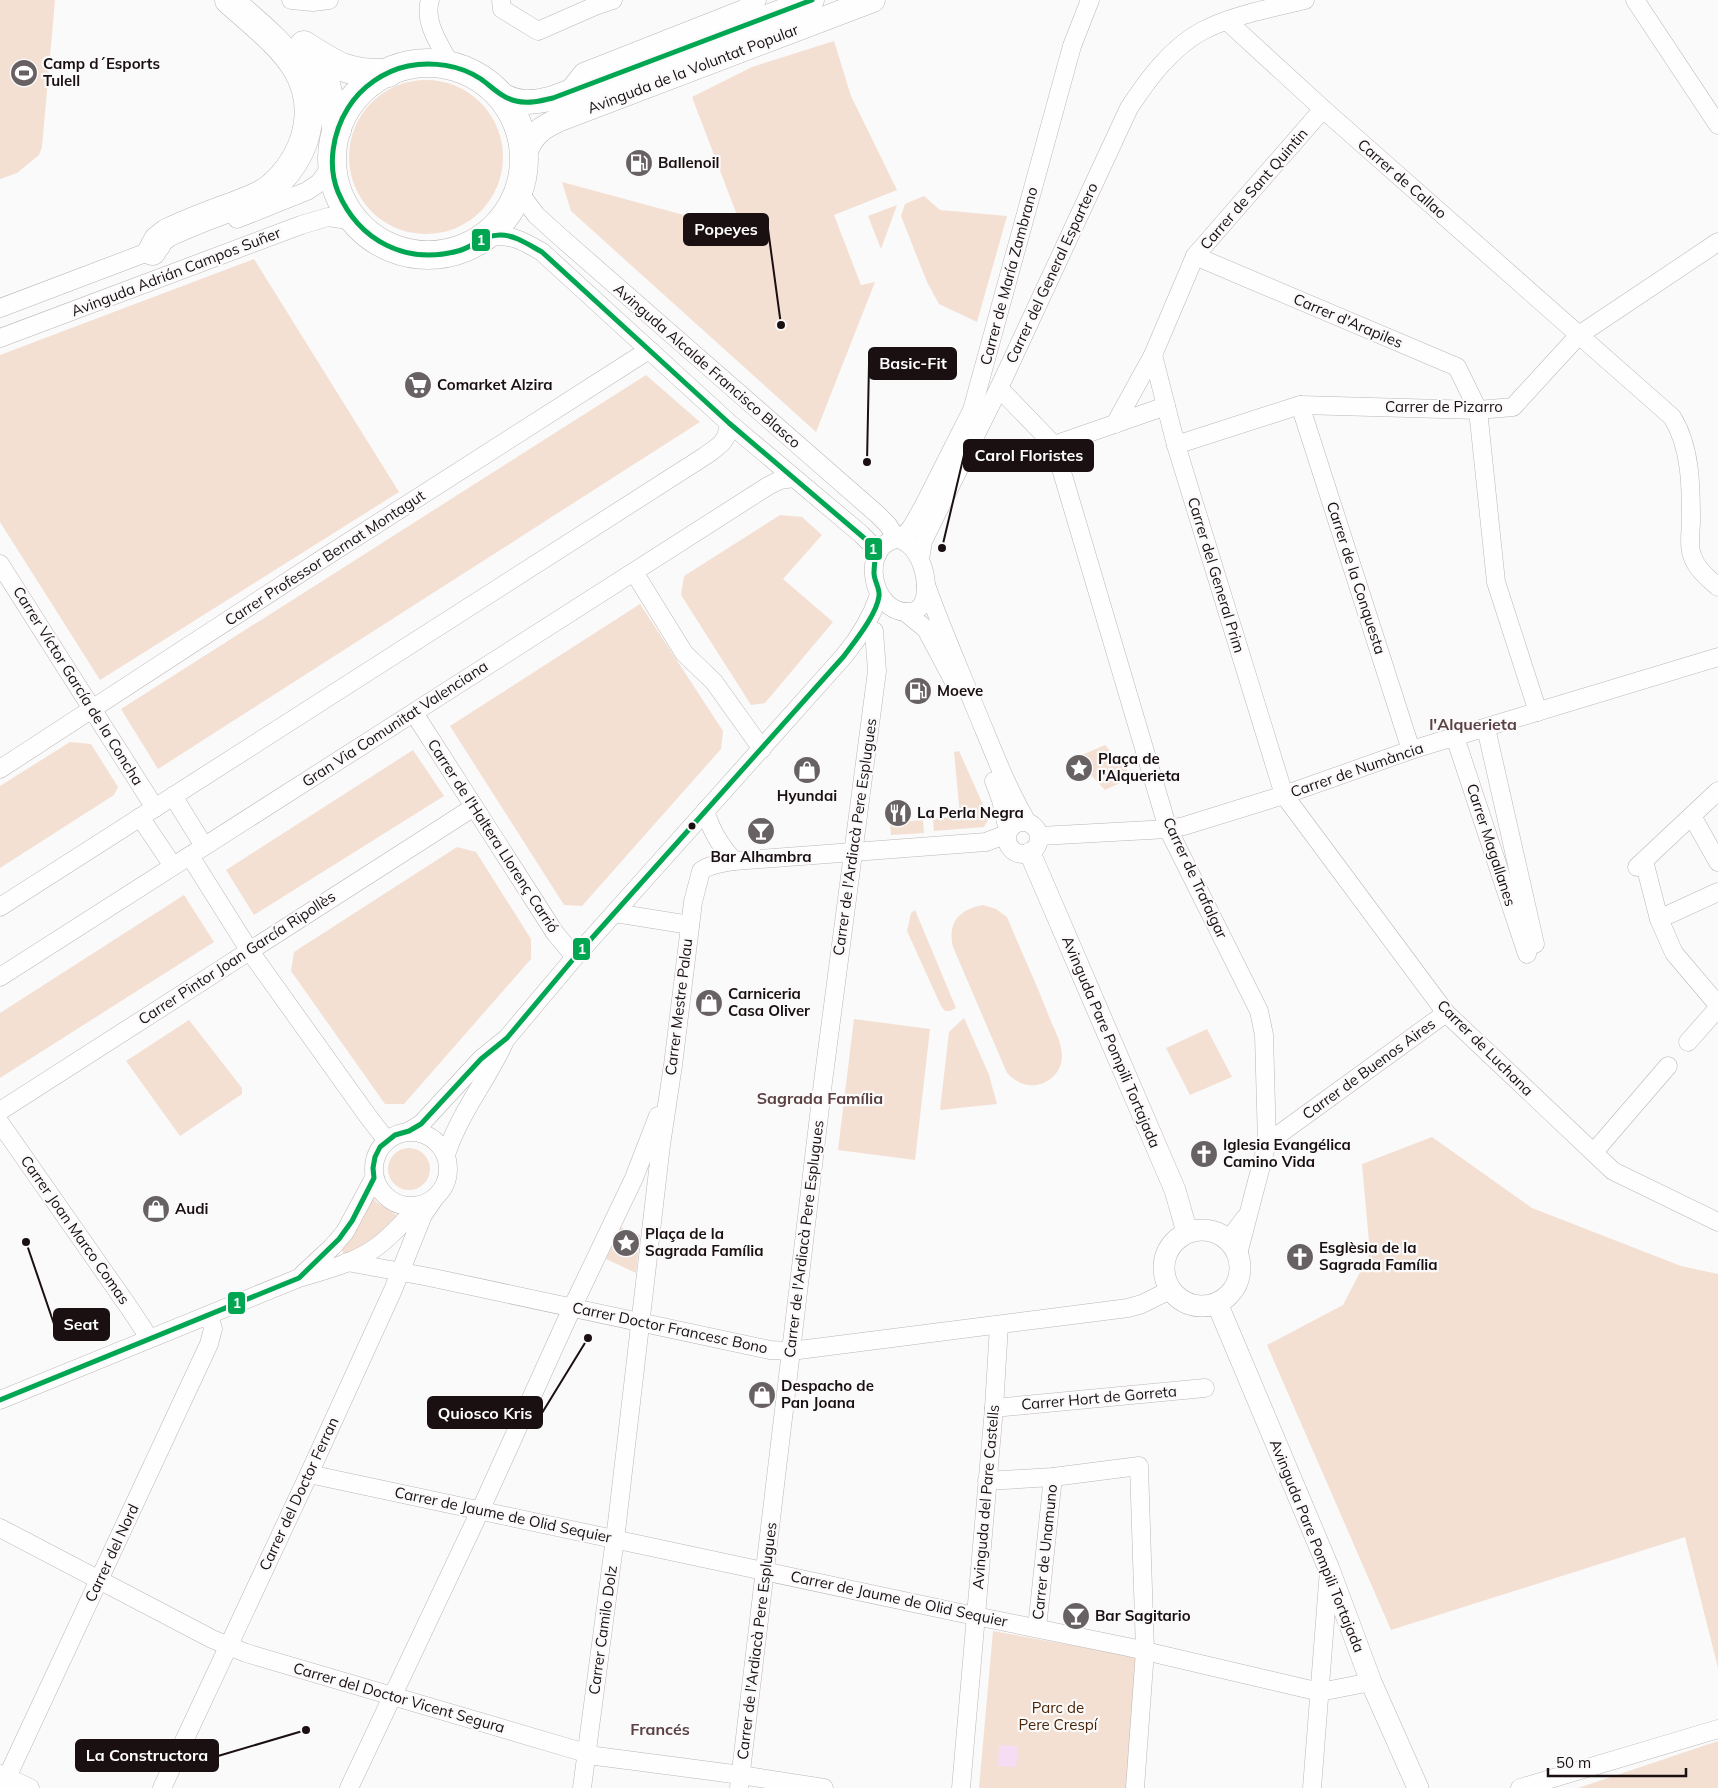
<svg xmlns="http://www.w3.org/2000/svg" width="1718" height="1788" viewBox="0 0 1718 1788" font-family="Mulish,sans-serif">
	<rect width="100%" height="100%" fill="#fafafa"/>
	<!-- green -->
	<g fill="#f4e0d3">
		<path d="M 0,0 L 55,0 L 42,147 L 39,155 L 17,173 L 0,179 Z"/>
		<path d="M 834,41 L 851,96 L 897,190 L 834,215 L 861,285 L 857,286 L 875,282 L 816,432 L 571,211 L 562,182 L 743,231 L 692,97 L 752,67 Z"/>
		<circle cx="426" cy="157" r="77"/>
		<path d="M 924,196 L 940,210 L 1007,216 L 977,322 L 939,304 L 927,282 L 901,216 L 905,204 Z"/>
		<path d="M 897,205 L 881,249 L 868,216 Z"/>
		<path d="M 254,259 L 399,492 L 100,680 L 0,522 L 0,355 Z"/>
		<path d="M 646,375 L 700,422 L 158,769 L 121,709 Z"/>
		<path d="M 780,515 L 802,517 L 822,535 L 783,579 L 833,622 L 765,703 L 751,705 L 681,595 L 684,576 Z"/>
		<path d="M 640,604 L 723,731 L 721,749 L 582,906 L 564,905 L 450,726 Z"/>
		<path d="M 70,742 L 91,744 L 118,787 L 114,795 L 0,868 L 0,786 Z"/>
		<path d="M 1105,745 L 1133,777 L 1105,790 L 1075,758 Z"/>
		<path d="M 413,750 L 444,796 L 254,915 L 226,870 Z"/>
		<path d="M 959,751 L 989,818 L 984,827 L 934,831 L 933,819 L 960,816 L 954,752 Z"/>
		<path d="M 923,820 L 924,833 L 891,835 L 890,823 Z"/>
		<path d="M 457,847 L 476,852 L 531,939 L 531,959 L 404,1104 L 385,1104 L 291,971 L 294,952 Z"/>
		<path d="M 184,895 L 214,942 L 0,1078 L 0,1013 Z"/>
		<path d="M 983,905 L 996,909 L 1007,917 C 1021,951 1037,985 1050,1019 C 1055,1031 1062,1043 1062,1056 C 1062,1071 1051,1082 1037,1085 C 1024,1087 1015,1081 1007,1073 L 953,947 C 947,922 960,909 983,905 Z"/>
		<path d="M 915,910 L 956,1008 L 950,1011 L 945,1011 L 941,1006 L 907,931 L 911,913 Z"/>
		<path d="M 964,1018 L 989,1075 L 997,1104 L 940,1110 L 949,1032 Z"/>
		<path d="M 854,1019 L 930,1029 L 915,1160 L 838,1150 Z"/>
		<path d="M 189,1020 L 242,1088 L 242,1094 L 180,1136 L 126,1061 Z"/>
		<path d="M 1207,1029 L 1232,1077 L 1190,1095 L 1166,1048 Z"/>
		<path d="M 1432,1137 L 1532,1208 L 1681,1266 L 1718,1274 L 1718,1668 L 1685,1537 L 1391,1630 L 1267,1345 L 1343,1305 L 1370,1253 L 1362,1164 Z"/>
		<circle cx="409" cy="1169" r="21"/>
		<path d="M 373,1196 L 376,1202 L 398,1216 C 381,1232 366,1245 344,1255 L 341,1248 Z"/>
		<path d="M 620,1227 L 640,1235 L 636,1273 L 606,1259 Z"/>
		<path d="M 993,1631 L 1137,1657 L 1127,1788 L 979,1788 Z"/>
		<path d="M 1718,1741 L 1718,1788 L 1578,1788 Z"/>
	</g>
	<!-- water -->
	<path fill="#f6ddf4" d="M 999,1745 L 1018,1746 L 1016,1767 L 998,1766 Z"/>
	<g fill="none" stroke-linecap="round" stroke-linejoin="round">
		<!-- minor casing -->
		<g stroke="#bbb6b6" stroke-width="19">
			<g id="minor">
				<path d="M 291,0 L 313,2 L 329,0"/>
				<path d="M 430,0 C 423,23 441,46 451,66"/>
				<path d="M 501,0 L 502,9 L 538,31 L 595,6 L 613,0"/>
				<path d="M 1635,0 L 1718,125"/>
				<path d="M 1227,21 L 1323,109 L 1672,417 C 1691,447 1691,487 1691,521 C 1691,531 1688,545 1692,555 C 1696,569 1708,578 1718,587"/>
				<path d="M 567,92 L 583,72 L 743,9 L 757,0"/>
				<path d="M 519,192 L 536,215 L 558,235 L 877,514 L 888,525 L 897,539"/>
				<path d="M 237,219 L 307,191 L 319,183 L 332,165"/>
				<path d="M 486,237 C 511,234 520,239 542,252 L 729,423 L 861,534 L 872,545 L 877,555"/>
				<path d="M 1195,256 L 1457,367 L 1478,410 L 1496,582 L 1538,712"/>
				<path d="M 0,308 L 161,247"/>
				<path d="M 0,338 L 301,225 L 328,217 L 355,221"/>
				<path d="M 1153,355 L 1176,445 L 1284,795 L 1446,1013 L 1613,1171 L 1718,1222"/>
				<path d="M 999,388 L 1054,445 L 1168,829 L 1259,1011 L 1264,1035 L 1267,1143 L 1238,1254"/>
				<path d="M 1300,405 L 1411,750"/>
				<path d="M 1115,424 L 1153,355 L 1195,256 L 1323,109"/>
				<path d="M 1054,445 L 1166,406"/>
				<path d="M 1176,445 L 1300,405 L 1478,410 L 1513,407 L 1579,335 L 1718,242"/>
				<path d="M 897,539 C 920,542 932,584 923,603 C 920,609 914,612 908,612 C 871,613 859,546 897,539 Z"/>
				<path d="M 901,539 L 911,528 L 923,507 L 972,410 L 1072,46 L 1090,0"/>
				<path d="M 920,559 L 923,541 L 999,388 L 1129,108 C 1148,79 1171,48 1202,31 C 1232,15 1272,8 1305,0"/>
				<path d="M 0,564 L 155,808"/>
				<path d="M 634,572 L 684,653 L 714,682 L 762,749"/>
				<path d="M 926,585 C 941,627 959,668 976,710 C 992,748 1006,786 1027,822"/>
				<path d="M 905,612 L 926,629 L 953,680"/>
				<path d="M 414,713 L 555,933 L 575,957"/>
				<path d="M 1486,728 L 1535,944"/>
				<path d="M 1455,737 L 1527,954"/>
				<path d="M 0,769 L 322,559 L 644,353 L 651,351"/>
				<path d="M 994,781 L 1001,800 L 1008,831"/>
				<path d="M 173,796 L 204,846"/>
				<path d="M 705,811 C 712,832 720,845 734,861"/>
				<path d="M 1692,816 L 1718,862"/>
				<path d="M 140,817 L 173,866"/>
				<circle cx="1023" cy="838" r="16"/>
				<path d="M 1040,836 L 1168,829 L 1184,826 L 1284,795 L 1411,750 L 1718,657"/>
				<path d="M 190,856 L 249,950 L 367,1115 L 387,1141"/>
				<path d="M 1644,861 L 1659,919 L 1674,953 L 1718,1005"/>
				<path d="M 1637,867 L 1718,791"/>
				<path d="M 0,907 L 705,456 C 720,445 727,443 729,423"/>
				<path d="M 615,913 L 690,925"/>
				<path d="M 1659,919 L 1718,892"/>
				<path d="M 0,977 L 768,486 L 780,480 L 793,478"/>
				<path d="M 1688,1042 L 1718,1008"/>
				<path d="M 0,1111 L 474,807"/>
				<path d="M 0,1123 L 128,1306 L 144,1330 L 148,1339"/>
				<path d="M 409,1131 L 421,1124 L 481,1059 L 507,1038 L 575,957 L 844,656 C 858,639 872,616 879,595"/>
				<circle cx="411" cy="1169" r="37"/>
				<path d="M 1267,1143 L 1446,1013"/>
				<path d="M 1594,1152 L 1668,1066"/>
				<path d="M 446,1155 C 459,1114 486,1082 504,1043"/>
				<path d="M 1225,1237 L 1233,1234 L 1245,1218"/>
				<path d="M 347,1262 L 429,1277 L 770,1350 L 791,1351 L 1128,1308 L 1142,1304 L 1170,1290"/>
				<path d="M 303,1274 L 332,1247 L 345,1232 L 374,1178"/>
				<path d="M 0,1400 L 299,1278 C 325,1270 352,1264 375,1248 C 392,1236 405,1220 420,1205"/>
				<path d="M 994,1408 L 1205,1388"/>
				<path d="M 309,1474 L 951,1611 L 1128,1647 L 1320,1692 L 1371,1682"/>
				<path d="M 987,1481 L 1053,1477 L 1139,1466 L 1145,1651 L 1135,1788"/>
				<path d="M 0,1528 L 212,1639 L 246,1653 L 596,1756 L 741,1775 L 824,1788"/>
				<path d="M 1037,1628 L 1053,1477"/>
				<path d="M 0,1774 L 30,1788"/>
				<path d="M 2,1788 L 209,1344 L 213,1329 L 209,1315"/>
				<path d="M 162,1788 L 309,1474 L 393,1290 L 423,1215 L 434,1199"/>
				<path d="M 349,1788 L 480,1511 L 572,1308 L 634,1178 L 658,1116"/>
				<path d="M 582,1788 L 617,1523 L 661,1145 L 673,1065 L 693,902 L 701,871 C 710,864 723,863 734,861 L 986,842 L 1007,834"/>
				<path d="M 739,1788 L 823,1082 L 877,671 L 874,631"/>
				<path d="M 961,1788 L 994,1408 L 999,1325"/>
				<path d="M 1312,1788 L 1329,1570"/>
				<path d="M 1520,1788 L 1718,1729"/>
			</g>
		</g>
		<!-- tertiary casing -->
		<g stroke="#bbb6b6" stroke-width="22">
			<g id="tertiary">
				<path d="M 1030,853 L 1175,1190 L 1187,1232"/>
				<circle cx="1202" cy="1268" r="38"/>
				<path d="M 1217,1303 L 1329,1569 L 1371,1682 L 1418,1788"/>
			</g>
		</g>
		<!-- secondary casing -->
		<g stroke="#bbb6b6" stroke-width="25">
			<g id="secondary">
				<path d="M 498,93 C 518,104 530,104 553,98 L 812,0"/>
				<path d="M 525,153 C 533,133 541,128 560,119 L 873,0"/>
			</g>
		</g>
		<!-- primary casing -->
		<g stroke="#bbb6b6" stroke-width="29">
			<g id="primary">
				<path d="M 304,45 C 336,66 348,74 388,73"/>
				<path d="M 301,52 L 326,84 L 337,130"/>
				<circle cx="428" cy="159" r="96"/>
				<path d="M 152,251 L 158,240 L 167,233 C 188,223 209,215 231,207 C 241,203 253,199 262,194 C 281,183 297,161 304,140 C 325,73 273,40 229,0"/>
			</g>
		</g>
		<!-- minor -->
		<use href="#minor" stroke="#fefefe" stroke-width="18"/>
		<!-- tertiary -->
		<use href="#tertiary" stroke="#fefefe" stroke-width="21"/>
		<!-- secondary -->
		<use href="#secondary" stroke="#fefefe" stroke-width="24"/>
		<!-- primary -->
		<use href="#primary" stroke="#fefefe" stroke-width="28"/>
		<!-- bus-1 casing -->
		<g stroke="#fafafa" stroke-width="9">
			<path id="bus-1" d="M 0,1400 L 299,1278 L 339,1239 L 352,1221 L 374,1178 L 373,1168 L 375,1157 L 380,1147 L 395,1135 L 409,1131 L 421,1124 L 481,1059 L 507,1038 L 575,957 L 844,656 C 855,641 877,614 879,596 C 880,588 874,581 874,573 C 874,561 878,554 870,543 L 729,423 L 542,252 C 529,245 516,235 500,235 C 484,235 473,247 458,251 C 406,265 359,241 338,192 C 327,165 333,132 348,108 C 361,87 384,71 408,66 C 432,61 460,65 481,79 C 492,87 502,98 516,101 C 528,104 541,101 553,98 L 812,0"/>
		</g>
		<!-- bus-1 -->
		<use href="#bus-1" stroke="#00a651" stroke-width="5"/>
	</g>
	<!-- icons -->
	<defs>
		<g id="stadium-disc" transform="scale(1.4375)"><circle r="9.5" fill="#686163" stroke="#fafafa"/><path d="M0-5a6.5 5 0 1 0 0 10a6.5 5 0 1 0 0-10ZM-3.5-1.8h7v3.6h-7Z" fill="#fff"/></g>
		<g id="fuel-disc" transform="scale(1.4375)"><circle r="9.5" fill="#686163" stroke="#fafafa"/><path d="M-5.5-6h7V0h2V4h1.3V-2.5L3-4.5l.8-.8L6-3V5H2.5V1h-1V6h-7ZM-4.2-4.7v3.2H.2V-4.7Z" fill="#fff"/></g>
		<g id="supermarket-disc" transform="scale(1.4375)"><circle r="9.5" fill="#686163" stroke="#fafafa"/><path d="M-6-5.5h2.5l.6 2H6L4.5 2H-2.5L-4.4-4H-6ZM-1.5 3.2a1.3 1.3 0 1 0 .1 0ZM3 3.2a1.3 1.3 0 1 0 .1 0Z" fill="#fff"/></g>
		<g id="sight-disc" transform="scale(1.4375)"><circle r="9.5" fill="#686163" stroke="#fafafa"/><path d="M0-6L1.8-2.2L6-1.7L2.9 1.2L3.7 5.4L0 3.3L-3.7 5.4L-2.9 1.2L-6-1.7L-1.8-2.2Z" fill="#fff"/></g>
		<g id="shop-disc" transform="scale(1.4375)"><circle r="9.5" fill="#686163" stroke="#fafafa"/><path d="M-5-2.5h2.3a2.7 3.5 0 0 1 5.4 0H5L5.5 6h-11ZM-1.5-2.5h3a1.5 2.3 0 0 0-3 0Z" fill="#fff"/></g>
		<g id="restaurant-disc" transform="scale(1.4375)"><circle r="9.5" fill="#686163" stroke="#fafafa"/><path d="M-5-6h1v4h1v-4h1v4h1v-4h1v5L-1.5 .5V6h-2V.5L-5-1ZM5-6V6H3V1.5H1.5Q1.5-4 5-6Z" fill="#fff"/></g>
		<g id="bar-disc" transform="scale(1.4375)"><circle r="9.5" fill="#686163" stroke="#fafafa"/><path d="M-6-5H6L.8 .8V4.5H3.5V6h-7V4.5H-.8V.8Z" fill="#fff"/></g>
		<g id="church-disc" transform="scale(1.4375)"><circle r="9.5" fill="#686163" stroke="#fafafa"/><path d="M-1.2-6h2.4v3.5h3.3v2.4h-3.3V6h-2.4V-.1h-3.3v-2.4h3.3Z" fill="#fff"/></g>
	</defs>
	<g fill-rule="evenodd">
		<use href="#stadium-disc" x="24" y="73"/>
		<use href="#fuel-disc" x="639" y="163"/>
		<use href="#supermarket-disc" x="418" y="385"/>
		<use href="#fuel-disc" x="918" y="691"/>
		<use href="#sight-disc" x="1079" y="768"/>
		<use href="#shop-disc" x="807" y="770"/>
		<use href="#restaurant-disc" x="898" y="813"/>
		<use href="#bar-disc" x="761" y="831"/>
		<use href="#shop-disc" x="709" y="1003"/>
		<use href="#church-disc" x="1204" y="1154"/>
		<use href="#shop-disc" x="156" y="1209"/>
		<use href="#sight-disc" x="626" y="1243"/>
		<use href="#church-disc" x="1300" y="1257"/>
		<use href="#shop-disc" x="762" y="1395"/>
		<use href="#bar-disc" x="1076" y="1616"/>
	</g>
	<!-- markers -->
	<circle fill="#1a0f11" stroke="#fafafa" stroke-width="2" cx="692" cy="826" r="4.5"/>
	<g text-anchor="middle" stroke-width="4.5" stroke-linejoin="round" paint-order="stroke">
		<!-- poi labels -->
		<g font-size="15" font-weight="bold" fill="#1a0f11" stroke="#fafafa" text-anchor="start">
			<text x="43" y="69">Camp d´Esports<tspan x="43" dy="17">Tulell</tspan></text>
			<text x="658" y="168">Ballenoil</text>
			<text x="437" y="390">Comarket Alzira</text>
			<text x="937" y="696">Moeve</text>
			<text x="1098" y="764">Plaça de<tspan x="1098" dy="17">l'Alquerieta</tspan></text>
			<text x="807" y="801" text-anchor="middle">Hyundai</text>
			<text x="917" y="818">La Perla Negra</text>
			<text x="761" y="862" text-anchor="middle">Bar Alhambra</text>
			<text x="728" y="999">Carniceria<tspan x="728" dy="17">Casa Oliver</tspan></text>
			<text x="1223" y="1150">Iglesia Evangélica<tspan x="1223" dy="17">Camino Vida</tspan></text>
			<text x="175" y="1214">Audi</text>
			<text x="645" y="1239">Plaça de la<tspan x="645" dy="17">Sagrada Família</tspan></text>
			<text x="1319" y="1253">Esglèsia de la<tspan x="1319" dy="17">Sagrada Família</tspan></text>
			<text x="781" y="1391">Despacho de<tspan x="781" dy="17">Pan Joana</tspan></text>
			<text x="1095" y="1621">Bar Sagitario</text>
		</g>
		<!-- street labels -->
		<g font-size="15" fill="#1a0f11" stroke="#fafafa">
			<text transform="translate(693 69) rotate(-21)" y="5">Avinguda de la Voluntat Popular</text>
			<text transform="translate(1402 179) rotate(41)" y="5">Carrer de Callao</text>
			<text transform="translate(1254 189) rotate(-49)" y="5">Carrer de Sant Quintin</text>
			<text transform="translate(176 272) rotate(-21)" y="5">Avinguda Adrián Campos Suñer</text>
			<text transform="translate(1052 273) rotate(-65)" y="5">Carrer del General Espartero</text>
			<text transform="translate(1009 276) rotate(-75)" y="5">Carrer de María Zambrano</text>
			<text transform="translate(1348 321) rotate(23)" y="5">Carrer d'Arapiles</text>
			<text transform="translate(707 366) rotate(41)" y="5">Avinguda Alcalde Francisco Blasco</text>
			<text x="1444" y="412">Carrer de Pizarro</text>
			<text transform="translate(325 558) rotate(-33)" y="5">Carrer Professor Bernat Montagut</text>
			<text transform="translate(1216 575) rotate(73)" y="5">Carrer del General Prim</text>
			<text transform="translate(1356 578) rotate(72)" y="5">Carrer de la Conquesta</text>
			<text transform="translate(78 686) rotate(58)" y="5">Carrer Víctor García de la Concha</text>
			<text transform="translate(395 724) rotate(-33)" y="5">Gran Via Comunitat Valenciana</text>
			<text transform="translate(1357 770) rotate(-19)" y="5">Carrer de Numància</text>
			<text transform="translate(493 836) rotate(57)" y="5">Carrer de l'Haltera Llorenç Carrió</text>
			<text transform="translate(855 837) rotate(-82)" y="5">Carrer de l'Ardiacà Pere Esplugues</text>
			<text transform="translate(1491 845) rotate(72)" y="5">Carrer Magallanes</text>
			<text transform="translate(1195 878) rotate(65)" y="5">Carrer de Trafalgar</text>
			<text transform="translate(237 958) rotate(-33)" y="5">Carrer Pintor Joan García Ripollès</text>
			<text transform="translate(679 1007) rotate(-83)" y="5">Carrer Mestre Palau</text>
			<text transform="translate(1111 1042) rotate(67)" y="5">Avinguda Pare Pompili Tortajada</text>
			<text transform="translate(1485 1048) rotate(45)" y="5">Carrer de Luchana</text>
			<text transform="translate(1369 1069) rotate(-36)" y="5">Carrer de Buenos Aires</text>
			<text transform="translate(75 1230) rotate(55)" y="5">Carrer Joan Marco Comas</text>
			<text transform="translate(804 1239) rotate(-83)" y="5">Carrer de l'Ardiacà Pere Esplugues</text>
			<text transform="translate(670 1328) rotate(12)" y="5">Carrer Doctor Francesc Bono</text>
			<text transform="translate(1099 1398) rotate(-5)" y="5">Carrer Hort de Gorreta</text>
			<text transform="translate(299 1494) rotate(-65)" y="5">Carrer del Doctor Ferran</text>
			<text transform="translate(986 1497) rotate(-85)" y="5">Avinguda del Pare Castells</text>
			<text transform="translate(503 1515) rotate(12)" y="5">Carrer de Jaume de Olid Sequier</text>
			<text transform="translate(1317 1546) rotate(68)" y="5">Avinguda Pare Pompili Tortajada</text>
			<text transform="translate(1045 1552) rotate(-84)" y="5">Carrer de Unamuno</text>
			<text transform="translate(112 1553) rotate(-65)" y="5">Carrer del Nord</text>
			<text transform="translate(899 1599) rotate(12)" y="5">Carrer de Jaume de Olid Sequier</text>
			<text transform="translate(603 1630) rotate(-82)" y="5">Carrer Camilo Dolz</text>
			<text transform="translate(757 1641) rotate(-83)" y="5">Carrer de l'Ardiacà Pere Esplugues</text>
			<text transform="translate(399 1698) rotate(16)" y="5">Carrer del Doctor Vicent Segura</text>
		</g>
		<!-- park labels -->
		<g font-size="15" fill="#4c2405" stroke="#fafafa">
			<text x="1058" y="1713">Parc de<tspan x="1058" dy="17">Pere Crespí</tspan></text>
		</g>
		<!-- neighbourhood labels -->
		<g font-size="16" font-weight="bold" fill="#5c4144" stroke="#fafafa">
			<text x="1473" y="730">l'Alquerieta</text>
			<text x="820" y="1104">Sagrada Família</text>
			<text x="660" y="1735">Francés</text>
		</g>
	</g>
	<!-- callouts -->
	<path fill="none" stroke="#1a0f11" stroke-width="2" d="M781 325L768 229M867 462L869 364M942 548L964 455M26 1242L54 1324M588 1338L542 1413M306 1730L218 1756"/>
	<g fill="#1a0f11" stroke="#fafafa" stroke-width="2">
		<circle cx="781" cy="325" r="5"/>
		<circle cx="867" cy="462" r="5"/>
		<circle cx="942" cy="548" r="5"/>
		<circle cx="26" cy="1242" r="5"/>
		<circle cx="588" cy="1338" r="5"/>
		<circle cx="306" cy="1730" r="5"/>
	</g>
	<g fill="#1a0f11" stroke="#1a0f11" stroke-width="2">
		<rect x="684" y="214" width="84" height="31" rx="5"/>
		<rect x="869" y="348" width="87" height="31" rx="5"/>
		<rect x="964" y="440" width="129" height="31" rx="5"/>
		<rect x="54" y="1309" width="55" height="31" rx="5"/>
		<rect x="428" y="1397" width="114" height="31" rx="5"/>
		<rect x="76" y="1740" width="142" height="31" rx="5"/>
	</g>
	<g font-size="16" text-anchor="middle" font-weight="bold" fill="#fff">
		<text x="726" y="235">Popeyes</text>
		<text x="913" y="369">Basic-Fit</text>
		<text x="1029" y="461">Carol Floristes</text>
		<text x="81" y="1330">Seat</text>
		<text x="485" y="1419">Quiosco Kris</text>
		<text x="147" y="1761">La Constructora</text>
	</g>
	<g stroke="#fafafa" stroke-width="2">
		<rect x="471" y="228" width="20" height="24" rx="5" fill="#00a651"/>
		<rect x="864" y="537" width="19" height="24" rx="5" fill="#00a651"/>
		<rect x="572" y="937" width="19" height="24" rx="5" fill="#00a651"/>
		<rect x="227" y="1291" width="19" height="24" rx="5" fill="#00a651"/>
	</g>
	<g font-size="14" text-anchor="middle" font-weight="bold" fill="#fff">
		<text x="481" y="245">1</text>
		<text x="873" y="554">1</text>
		<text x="582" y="954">1</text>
		<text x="237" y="1308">1</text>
	</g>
	<!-- scale -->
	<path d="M1548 1768v8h138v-8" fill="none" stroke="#1a0f11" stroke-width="2.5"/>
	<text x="1556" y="1768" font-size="15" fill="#1a0f11" stroke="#fafafa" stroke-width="4" paint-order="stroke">50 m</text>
</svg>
